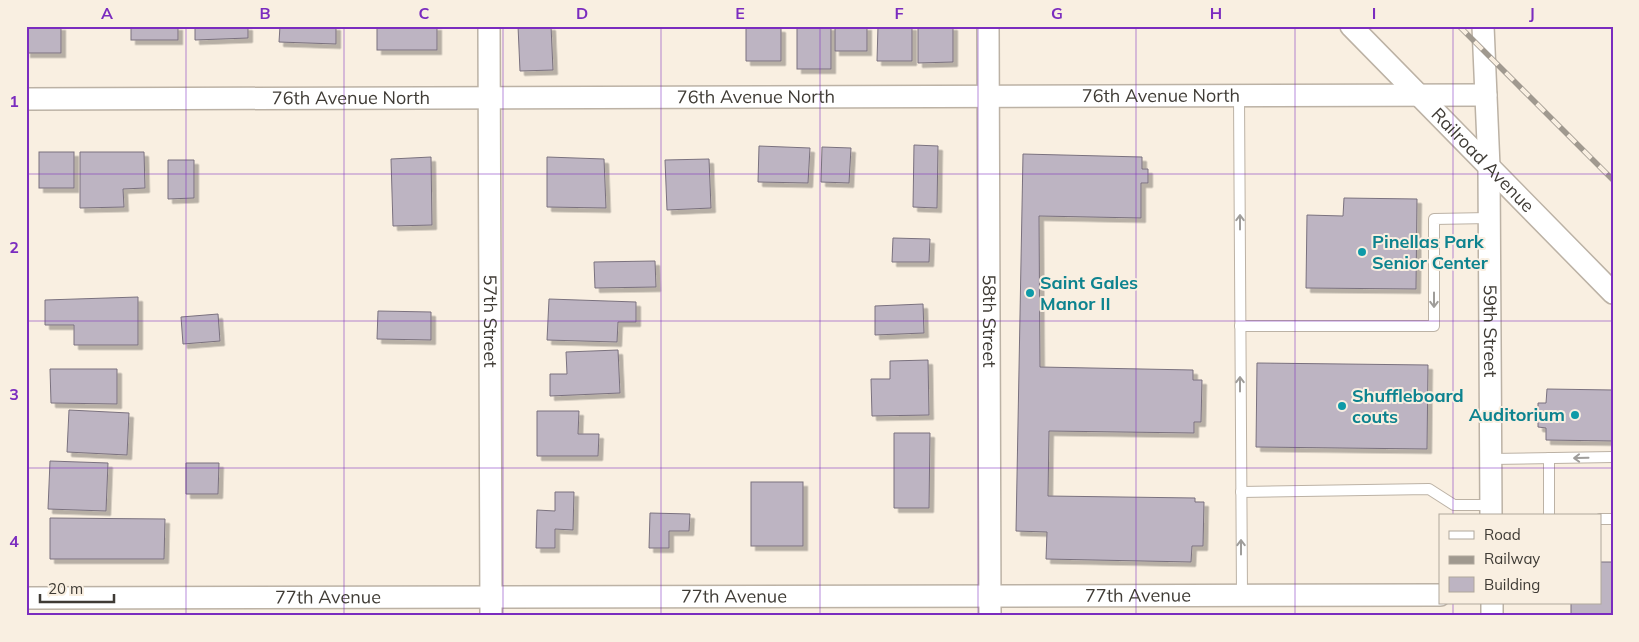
<svg xmlns="http://www.w3.org/2000/svg" width="1639" height="642" viewBox="0 0 1639 642" font-family="Mulish,sans-serif">
	<defs>
		<filter id="shadow"><feDropShadow dx="4.5" dy="4.5" stdDeviation="0" flood-color="#0004"/></filter>
	</defs>
	<rect width="100%" height="100%" fill="#f9efe1"/>
	<!-- building -->
	<g fill="#bdb4c2" stroke="#7a717e" filter="url(#shadow)">
		<rect x="26" y="26" width="35" height="27"/>
		<rect x="131" y="26" width="47" height="14"/>
		<path d="M 195,26 L 248,26 L 248,38 L 195,40 Z"/>
		<path d="M 280,26 L 336,26 L 336,44 L 279,42 Z"/>
		<rect x="377" y="26" width="60" height="24"/>
		<path d="M 518,26 L 551,26 L 553,70 L 520,71 Z"/>
		<rect x="797" y="26" width="34" height="43"/>
		<rect x="835" y="26" width="32" height="25"/>
		<path d="M 878,26 L 912,26 L 912,61 L 877,61 Z"/>
		<path d="M 918,26 L 953,26 L 953,62 L 918,63 Z"/>
		<path d="M 746,27 L 781,28 L 781,61 L 746,61 Z"/>
		<path d="M 914,145 L 938,146 L 937,208 L 913,207 Z"/>
		<path d="M 759,146 L 810,148 L 808,183 L 758,182 Z"/>
		<path d="M 822,147 L 851,148 L 849,183 L 821,182 Z"/>
		<rect x="39" y="152" width="35" height="36"/>
		<path d="M 80,152 L 144,152 L 145,188 L 123,189 L 124,207 L 80,208 Z"/>
		<path d="M 1023,154 L 1142,157 L 1142,169 L 1148,169 L 1148,183 L 1141,183 L 1141,218 L 1039,216 L 1040,367 L 1193,370 L 1193,380 L 1202,380 L 1201,422 L 1194,422 L 1194,433 L 1049,431 L 1048,496 L 1195,498 L 1195,502 L 1204,502 L 1203,546 L 1192,546 L 1191,562 L 1046,559 L 1047,532 L 1016,531 Z"/>
		<path d="M 431,157 L 432,225 L 393,226 L 391,159 Z"/>
		<path d="M 547,157 L 604,159 L 606,208 L 547,207 Z"/>
		<path d="M 709,159 L 711,208 L 667,210 L 665,160 Z"/>
		<path d="M 168,160 L 194,160 L 194,198 L 168,199 Z"/>
		<path d="M 1344,198 L 1417,199 L 1416,289 L 1306,288 L 1307,215 L 1343,216 Z"/>
		<path d="M 893,238 L 930,239 L 929,262 L 892,262 Z"/>
		<path d="M 655,261 L 656,287 L 595,288 L 594,262 Z"/>
		<path d="M 138,297 L 138,345 L 74,345 L 74,325 L 45,325 L 45,300 Z"/>
		<path d="M 549,299 L 636,302 L 636,322 L 618,322 L 617,342 L 547,340 Z"/>
		<path d="M 923,304 L 924,333 L 875,335 L 875,306 Z"/>
		<path d="M 378,311 L 431,312 L 431,340 L 377,339 Z"/>
		<path d="M 218,314 L 220,341 L 183,344 L 181,317 Z"/>
		<path d="M 618,350 L 620,393 L 550,396 L 550,374 L 567,374 L 566,352 Z"/>
		<path d="M 928,360 L 929,415 L 872,416 L 871,379 L 890,379 L 890,361 Z"/>
		<path d="M 1257,363 L 1428,365 L 1427,449 L 1256,447 Z"/>
		<path d="M 50,369 L 117,369 L 117,404 L 51,403 Z"/>
		<path d="M 1547,389 L 1613,390 L 1613,441 L 1546,440 L 1546,428 L 1538,427 L 1538,403 L 1546,403 Z"/>
		<path d="M 69,410 L 129,413 L 127,455 L 67,452 Z"/>
		<path d="M 537,411 L 579,411 L 578,434 L 599,434 L 598,456 L 537,456 Z"/>
		<path d="M 894,433 L 930,433 L 929,508 L 894,508 Z"/>
		<path d="M 50,461 L 108,463 L 106,511 L 48,509 Z"/>
		<path d="M 186,463 L 219,463 L 218,494 L 186,494 Z"/>
		<rect x="751" y="482" width="52" height="64"/>
		<path d="M 555,492 L 574,492 L 573,530 L 555,529 L 555,548 L 536,548 L 537,510 L 555,511 Z"/>
		<path d="M 650,513 L 690,514 L 689,531 L 669,531 L 669,548 L 649,548 Z"/>
		<path d="M 50,518 L 165,519 L 164,559 L 50,559 Z"/>
		<path d="M 1600,562 L 1613,562 L 1613,616 L 1571,616 L 1571,603 L 1600,603 Z"/>
	</g>
	<g fill="none" stroke-linecap="round" stroke-linejoin="round">
		<!-- service casing -->
		<g stroke="#bcb2a5" stroke-width="12">
			<g id="service">
				<path d="M 1239,96 L 1242,595"/>
				<path d="M 1240,326 L 1434,326 L 1434,219 L 1489,218"/>
				<path d="M 1549,458 L 1549,516"/>
				<path d="M 1491,459 L 1613,457"/>
				<path d="M 1241,492 L 1429,489 L 1454,505 L 1491,505"/>
				<path d="M 1600,519 L 1613,519"/>
			</g>
		</g>
		<!-- minor casing -->
		<g stroke="#bcb2a5" stroke-width="24">
			<g id="minor">
				<path id="s1" d="M 489,26 L 491,616"/>
				<path id="s2" d="M 988,26 L 990,616"/>
				<path id="s3" d="M 1351,26 L 1613,293"/>
				<path id="s4" d="M 1483,26 L 1489,167 L 1491,516"/>
				<path id="s5" d="M 26,99 L 1486,95"/>
				<path id="s6" d="M 26,598 L 1440,595"/>
				<path d="M 1492,603 L 1492,616"/>
			</g>
		</g>
		<!-- service -->
		<use href="#service" stroke="#fff" stroke-width="10"/>
		<!-- minor -->
		<use href="#minor" stroke="#fff" stroke-width="21"/>
		<!-- rail casing -->
		<g stroke="#a0998f" stroke-width="5.5">
			<path id="rail" d="M 1459,26 L 1613,180"/>
		</g>
		<!-- rail -->
		<use href="#rail" stroke="#f9efe1" stroke-width="4" stroke-dasharray="11" stroke-linecap="butt"/>
	</g>
	<!-- one-way arrows -->
	<defs><path id="oneway-shaft" d="M-6 0H5M1.5-3L5.5 0L1.5 3" fill="none" stroke-width="1.6" stroke-linecap="round" stroke-linejoin="round" transform="scale(1.25)"/></defs>
	<g stroke="#9f9d9a">
		<use href="#oneway-shaft" transform="translate(1240 222) rotate(-90)"/>
		<use href="#oneway-shaft" transform="translate(1434 300) rotate(90)"/>
		<use href="#oneway-shaft" transform="translate(1240 384) rotate(-90)"/>
		<use href="#oneway-shaft" transform="translate(1581 458) rotate(179)"/>
		<use href="#oneway-shaft" transform="translate(1241 547) rotate(-90)"/>
	</g>
	<!-- grid -->
	<path fill="none" stroke="#7b2cbf" stroke-width="1" stroke-opacity="0.55" d="M 186,26 L 186,616M 344,26 L 344,616M 503,26 L 503,616M 661,26 L 661,616M 820,26 L 820,616M 978,26 L 978,616M 1136,26 L 1136,616M 1295,26 L 1295,616M 1453,26 L 1453,516M 26,174 L 1613,174M 26,321 L 1613,321M 26,468 L 1613,468M 1453,603 L 1453,616"/>
	<!-- markers -->
	<g fill="#0f9aa8" stroke="#f9efe1" stroke-width="2">
		<circle cx="1362" cy="252" r="5"/>
		<circle cx="1030" cy="293" r="5"/>
		<circle cx="1342" cy="406" r="5"/>
		<circle cx="1575" cy="415" r="5"/>
	</g>
	<g text-anchor="middle" stroke-width="4" stroke-linejoin="round" paint-order="stroke">
		<!-- street labels -->
		<g font-size="18" fill="#3f3b35" stroke="#f9efe1">
			<text dy="6" stroke="none"><textPath href="#s5" startOffset="1135">76th Avenue North</textPath></text>
			<text dy="6" stroke="none"><textPath href="#s5" startOffset="730">76th Avenue North</textPath></text>
			<text dy="6" stroke="none"><textPath href="#s5" startOffset="325">76th Avenue North</textPath></text>
			<text dy="6" stroke="none"><textPath href="#s3" startOffset="188">Railroad Avenue</textPath></text>
			<text dy="6" stroke="none"><textPath href="#s1" startOffset="295">57th Street</textPath></text>
			<text dy="6" stroke="none"><textPath href="#s2" startOffset="295">58th Street</textPath></text>
			<text dy="6" stroke="none"><textPath href="#s4" startOffset="305">59th Street</textPath></text>
			<text dy="6" stroke="none"><textPath href="#s6" startOffset="1112">77th Avenue</textPath></text>
			<text dy="6" stroke="none"><textPath href="#s6" startOffset="708">77th Avenue</textPath></text>
			<text dy="6" stroke="none"><textPath href="#s6" startOffset="302">77th Avenue</textPath></text>
		</g>
		<!-- culture labels -->
		<g font-size="18" font-weight="bold" fill="#0d838f" stroke="#f9efe1" text-anchor="start">
			<text x="1372" y="248">Pinellas Park<tspan x="1372" dy="21">Senior Center</tspan></text>
			<text x="1040" y="289">Saint Gales<tspan x="1040" dy="21">Manor II</tspan></text>
			<text x="1352" y="402">Shuffleboard<tspan x="1352" dy="21">couts</tspan></text>
			<text x="1565" y="421" text-anchor="end">Auditorium</text>
		</g>
	</g>
	<!-- border -->
	<rect width="1639" height="642" fill="none" stroke="#f9efe1" stroke-width="55"/>
	<!-- legend -->
	<rect x="1439" y="514" width="162" height="90" fill="#f9efe1" stroke="#afa79c"/>
	<rect x="1449" y="531" width="25" height="8" fill="#ffffff" stroke="#afa79c"/>
	<text x="1484" y="540" font-size="15" fill="#3f3b35">Road</text>
	<rect x="1449" y="556" width="25" height="8" fill="#a0998f" stroke="#afa79c"/>
	<text x="1484" y="564" font-size="15" fill="#3f3b35">Railway</text>
	<rect x="1449" y="577" width="25" height="15" fill="#bdb4c2" stroke="#afa79c"/>
	<text x="1484" y="590" font-size="15" fill="#3f3b35">Building</text>
	<!-- scale -->
	<path d="M40 594v8h74v-8" fill="none" stroke="#3f3b35" stroke-width="2.5"/>
	<text x="48" y="594" font-size="15" fill="#3f3b35" stroke="#f9efe1" stroke-width="4" paint-order="stroke">20 m</text>
	<rect x="28" y="28" width="1584" height="586" fill="none" stroke="#7b2cbf" stroke-width="2"/>
	<g font-size="16" text-anchor="middle" font-weight="bold" fill="#7b2cbf">
		<text x="107" y="19">A</text>
		<text x="265" y="19">B</text>
		<text x="424" y="19">C</text>
		<text x="582" y="19">D</text>
		<text x="740" y="19">E</text>
		<text x="899" y="19">F</text>
		<text x="1057" y="19">G</text>
		<text x="1216" y="19">H</text>
		<text x="1374" y="19">I</text>
		<text x="1532" y="19">J</text>
		<text x="14" y="107">1</text>
		<text x="14" y="253">2</text>
		<text x="14" y="400">3</text>
		<text x="14" y="547">4</text>
	</g>
</svg>
